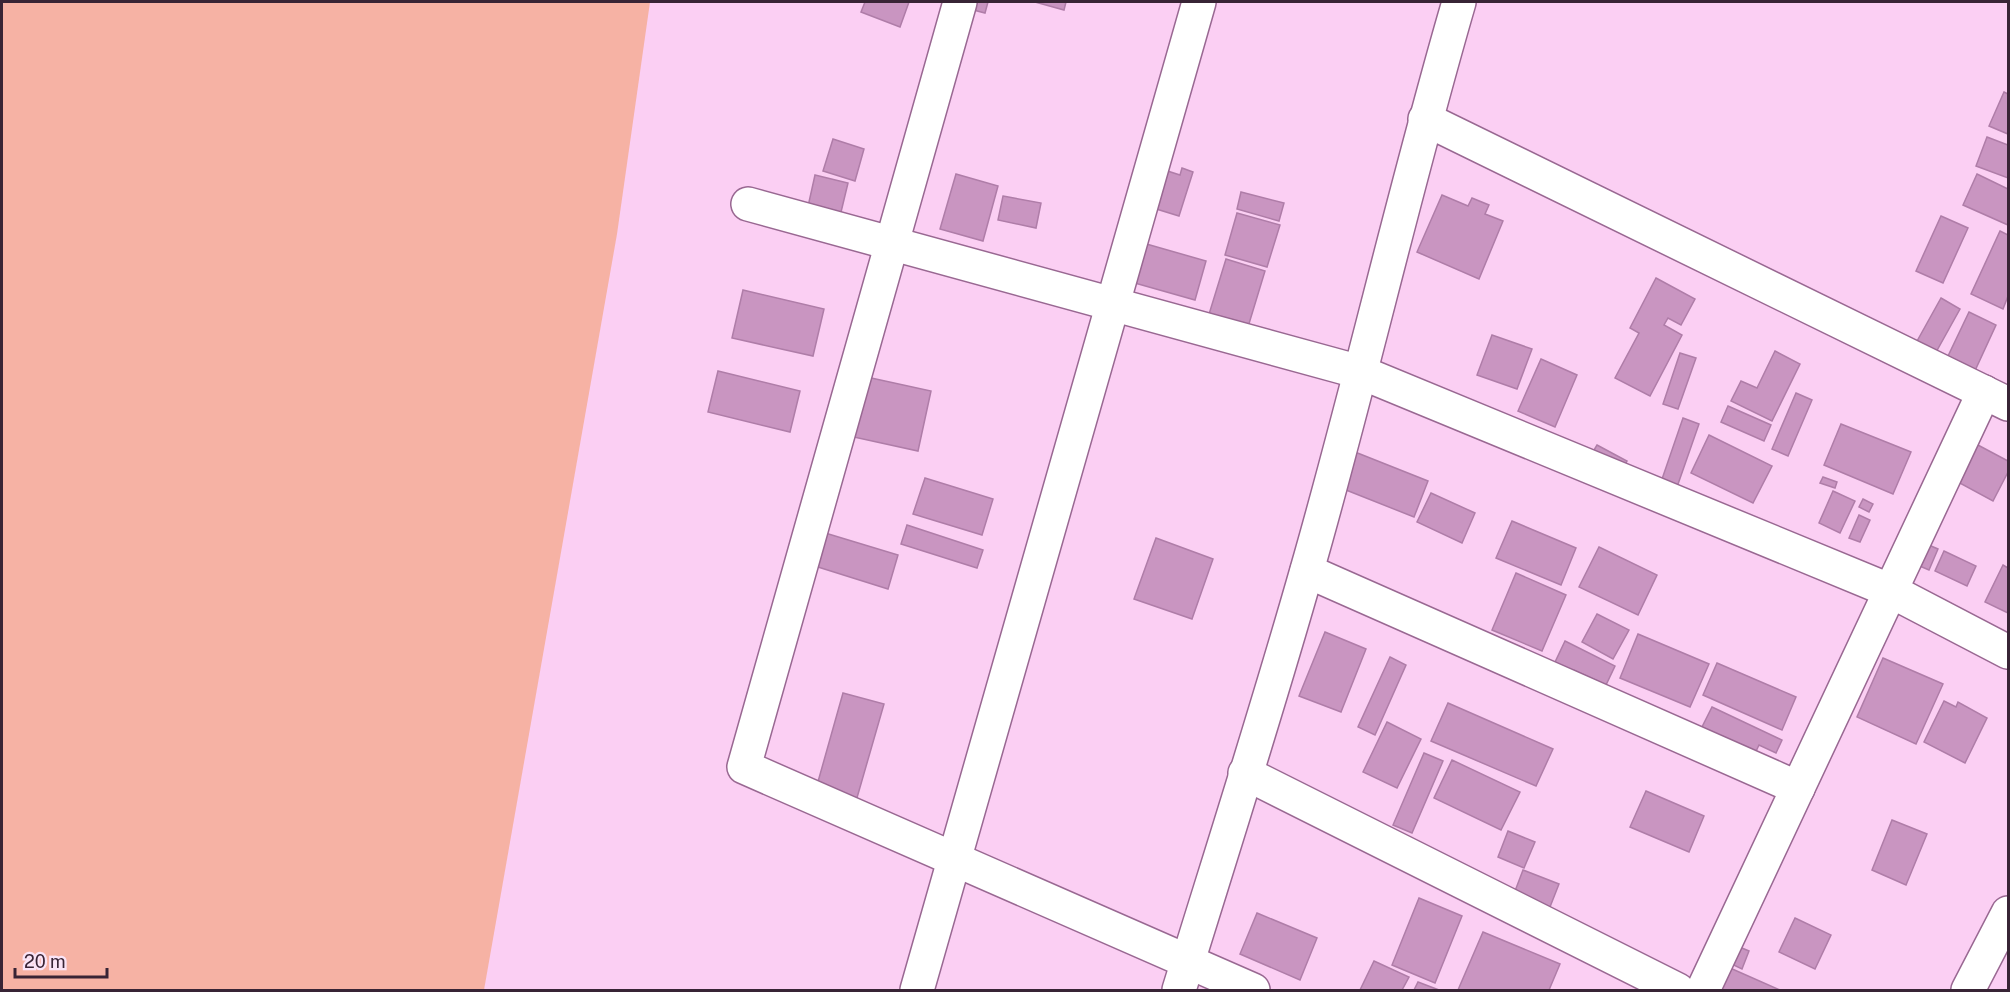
<svg xmlns="http://www.w3.org/2000/svg" width="2010" height="992" viewBox="0 0 2010 992" font-family="'Public Sans',sans-serif">
	<rect width="100%" height="100%" fill="#fbcff3"/>
	<!-- green -->
	<path fill="#f6b2a4" d="M 2,2 L 650,2 L 617,234 L 484,990 L 2,990 Z"/>
	<!-- building -->
	<g fill="#c995c1" stroke="#af7da8" stroke-width="1.5">
		<path d="M 865,2 L 909,2 L 900,27 L 861,12 Z"/>
		<path d="M 960,2 L 988,2 L 985,13 L 958,6 Z"/>
		<path d="M 1035,2 L 1066,2 L 1064,10 Z"/>
		<path d="M 2004,92 L 2008,94 L 2008,134 L 1989,126 Z"/>
		<path d="M 1987,137 L 2008,145 L 2008,178 L 1976,166 Z"/>
		<path d="M 833,139 L 864,149 L 855,181 L 823,171 Z"/>
		<path d="M 1182,168 L 1193,172 L 1179,216 L 1137,203 L 1161,169 L 1180,175 Z"/>
		<path d="M 956,174 L 998,186 L 983,241 L 940,229 Z"/>
		<path d="M 1977,174 L 2008,189 L 2008,225 L 1963,205 Z"/>
		<path d="M 815,175 L 848,183 L 835,237 L 803,229 Z"/>
		<path d="M 1241,192 L 1284,203 L 1279,221 L 1237,209 Z"/>
		<path d="M 1442,195 L 1468,206 L 1472,198 L 1489,205 L 1485,214 L 1503,221 L 1479,279 L 1417,252 Z"/>
		<path d="M 1003,196 L 1041,203 L 1036,228 L 998,220 Z"/>
		<path d="M 1237,213 L 1280,225 L 1267,267 L 1225,255 Z"/>
		<path d="M 1941,216 L 1968,228 L 1943,283 L 1916,271 Z"/>
		<path d="M 2000,231 L 2008,235 L 2008,296 L 2003,309 L 1971,294 Z"/>
		<path d="M 1129,239 L 1206,261 L 1195,300 L 1117,278 Z"/>
		<path d="M 1226,259 L 1265,271 L 1241,350 L 1202,337 Z"/>
		<path d="M 1656,278 L 1695,299 L 1681,325 L 1668,318 L 1664,325 L 1682,335 L 1650,396 L 1615,378 L 1639,333 L 1630,328 Z"/>
		<path d="M 743,290 L 824,309 L 813,356 L 732,338 Z"/>
		<path d="M 1941,298 L 1960,309 L 1930,363 L 1911,352 Z"/>
		<path d="M 1969,312 L 1996,325 L 1967,388 L 1939,375 Z"/>
		<path d="M 1492,335 L 1532,349 L 1517,389 L 1477,375 Z"/>
		<path d="M 1775,351 L 1800,364 L 1772,421 L 1731,401 L 1741,381 L 1757,388 Z"/>
		<path d="M 1680,353 L 1696,358 L 1678,409 L 1663,404 Z"/>
		<path d="M 1541,359 L 1577,375 L 1555,427 L 1518,411 Z"/>
		<path d="M 718,371 L 800,391 L 790,432 L 708,412 Z"/>
		<path d="M 853,374 L 931,391 L 918,451 L 840,434 Z"/>
		<path d="M 1796,393 L 1812,400 L 1788,456 L 1772,449 Z"/>
		<path d="M 1728,406 L 1771,425 L 1764,441 L 1721,422 Z"/>
		<path d="M 1683,418 L 1699,424 L 1677,487 L 1661,482 Z"/>
		<path d="M 1841,424 L 1911,452 L 1893,494 L 1824,465 Z"/>
		<path d="M 1709,435 L 1772,466 L 1753,503 L 1691,473 Z"/>
		<path d="M 1976,444 L 2008,461 L 2008,472 L 1993,501 L 1956,481 Z"/>
		<path d="M 1597,445 L 1627,461 L 1615,482 L 1585,465 Z"/>
		<path d="M 1355,452 L 1428,481 L 1414,517 L 1341,488 Z"/>
		<path d="M 1823,477 L 1837,482 L 1835,488 L 1820,483 Z"/>
		<path d="M 925,478 L 993,499 L 982,535 L 913,514 Z"/>
		<path d="M 1833,491 L 1855,501 L 1840,533 L 1819,523 Z"/>
		<path d="M 1431,493 L 1475,513 L 1462,543 L 1417,522 Z"/>
		<path d="M 1863,499 L 1873,504 L 1869,512 L 1859,507 Z"/>
		<path d="M 1859,515 L 1870,520 L 1860,542 L 1849,538 Z"/>
		<path d="M 1512,521 L 1576,548 L 1561,585 L 1496,558 Z"/>
		<path d="M 907,525 L 983,550 L 977,568 L 901,544 Z"/>
		<path d="M 812,529 L 898,555 L 888,589 L 802,562 Z"/>
		<path d="M 1156,538 L 1213,559 L 1192,619 L 1134,599 Z"/>
		<path d="M 1917,540 L 1938,549 L 1929,570 L 1908,561 Z"/>
		<path d="M 1599,547 L 1657,575 L 1638,615 L 1579,587 Z"/>
		<path d="M 1944,551 L 1976,566 L 1967,586 L 1935,571 Z"/>
		<path d="M 2003,565 L 2008,568 L 2008,613 L 1985,602 Z"/>
		<path d="M 1516,573 L 1566,595 L 1542,651 L 1492,630 Z"/>
		<path d="M 1597,614 L 1629,630 L 1613,659 L 1582,642 Z"/>
		<path d="M 1325,632 L 1366,649 L 1341,712 L 1299,696 Z"/>
		<path d="M 1638,634 L 1709,664 L 1690,707 L 1620,678 Z"/>
		<path d="M 1565,641 L 1615,666 L 1606,685 L 1574,670 L 1567,686 L 1548,677 Z"/>
		<path d="M 1390,657 L 1406,665 L 1375,735 L 1358,727 Z"/>
		<path d="M 1883,658 L 1943,684 L 1916,744 L 1857,717 Z"/>
		<path d="M 1717,663 L 1796,697 L 1782,730 L 1703,695 Z"/>
		<path d="M 843,693 L 884,704 L 850,822 L 810,810 Z"/>
		<path d="M 1944,701 L 1956,707 L 1958,702 L 1987,718 L 1965,763 L 1924,742 Z"/>
		<path d="M 1448,703 L 1553,749 L 1536,786 L 1431,741 Z"/>
		<path d="M 1712,707 L 1782,740 L 1776,753 L 1759,745 L 1751,762 L 1697,737 Z"/>
		<path d="M 1387,722 L 1421,739 L 1397,788 L 1363,772 Z"/>
		<path d="M 1424,753 L 1443,761 L 1412,833 L 1393,825 Z"/>
		<path d="M 1452,760 L 1520,792 L 1501,830 L 1434,798 Z"/>
		<path d="M 1646,791 L 1704,816 L 1689,852 L 1630,827 Z"/>
		<path d="M 1892,820 L 1927,834 L 1906,885 L 1872,870 Z"/>
		<path d="M 1508,831 L 1535,842 L 1524,868 L 1498,857 Z"/>
		<path d="M 1523,870 L 1559,884 L 1548,912 L 1512,899 Z"/>
		<path d="M 1419,898 L 1462,916 L 1435,983 L 1392,965 Z"/>
		<path d="M 1257,913 L 1317,938 L 1300,980 L 1240,954 Z"/>
		<path d="M 1795,918 L 1831,935 L 1815,969 L 1779,952 Z"/>
		<path d="M 1483,932 L 1560,964 L 1549,990 L 1458,990 Z"/>
		<path d="M 1730,943 L 1749,951 L 1742,969 L 1723,960 Z"/>
		<path d="M 1374,961 L 1409,977 L 1402,990 L 1360,990 Z"/>
		<path d="M 1721,964 L 1780,990 L 1709,990 Z"/>
		<path d="M 1418,982 L 1439,990 L 1414,990 Z"/>
	</g>
	<g fill="none" stroke-linecap="round" stroke-linejoin="round">
		<!-- street casing -->
		<g stroke="#996892" stroke-width="36">
			<g id="street">
				<path d="M 960,2 L 744,767 L 1253,990"/>
				<path d="M 1425,119 L 2008,404"/>
				<path d="M 748,204 L 1360,372 L 1891,591 L 2008,652"/>
				<path d="M 1307,571 L 1798,788"/>
				<path d="M 1245,773 L 1678,990"/>
				<path d="M 917,990 L 1199,2"/>
				<path d="M 1179,990 C 1222,851 1267,711 1307,570 C 1361,382 1404,190 1459,2"/>
				<path d="M 1703,990 L 1984,392"/>
				<path d="M 1968,990 L 2008,913"/>
			</g>
		</g>
		<!-- street -->
		<use href="#street" stroke="#fff" stroke-width="33"/>
	</g>
	<!-- border -->
	<rect width="2010" height="992" fill="none" stroke="#382435" stroke-width="6"/>
	<!-- scale -->
	<path d="M15 968v9h92v-9" fill="none" stroke="#382435" stroke-width="3"/>
	<text x="24" y="968" font-size="18" fill="#382435" stroke="#fae4f6" stroke-width="4.5" paint-order="stroke">20 m</text>
</svg>
